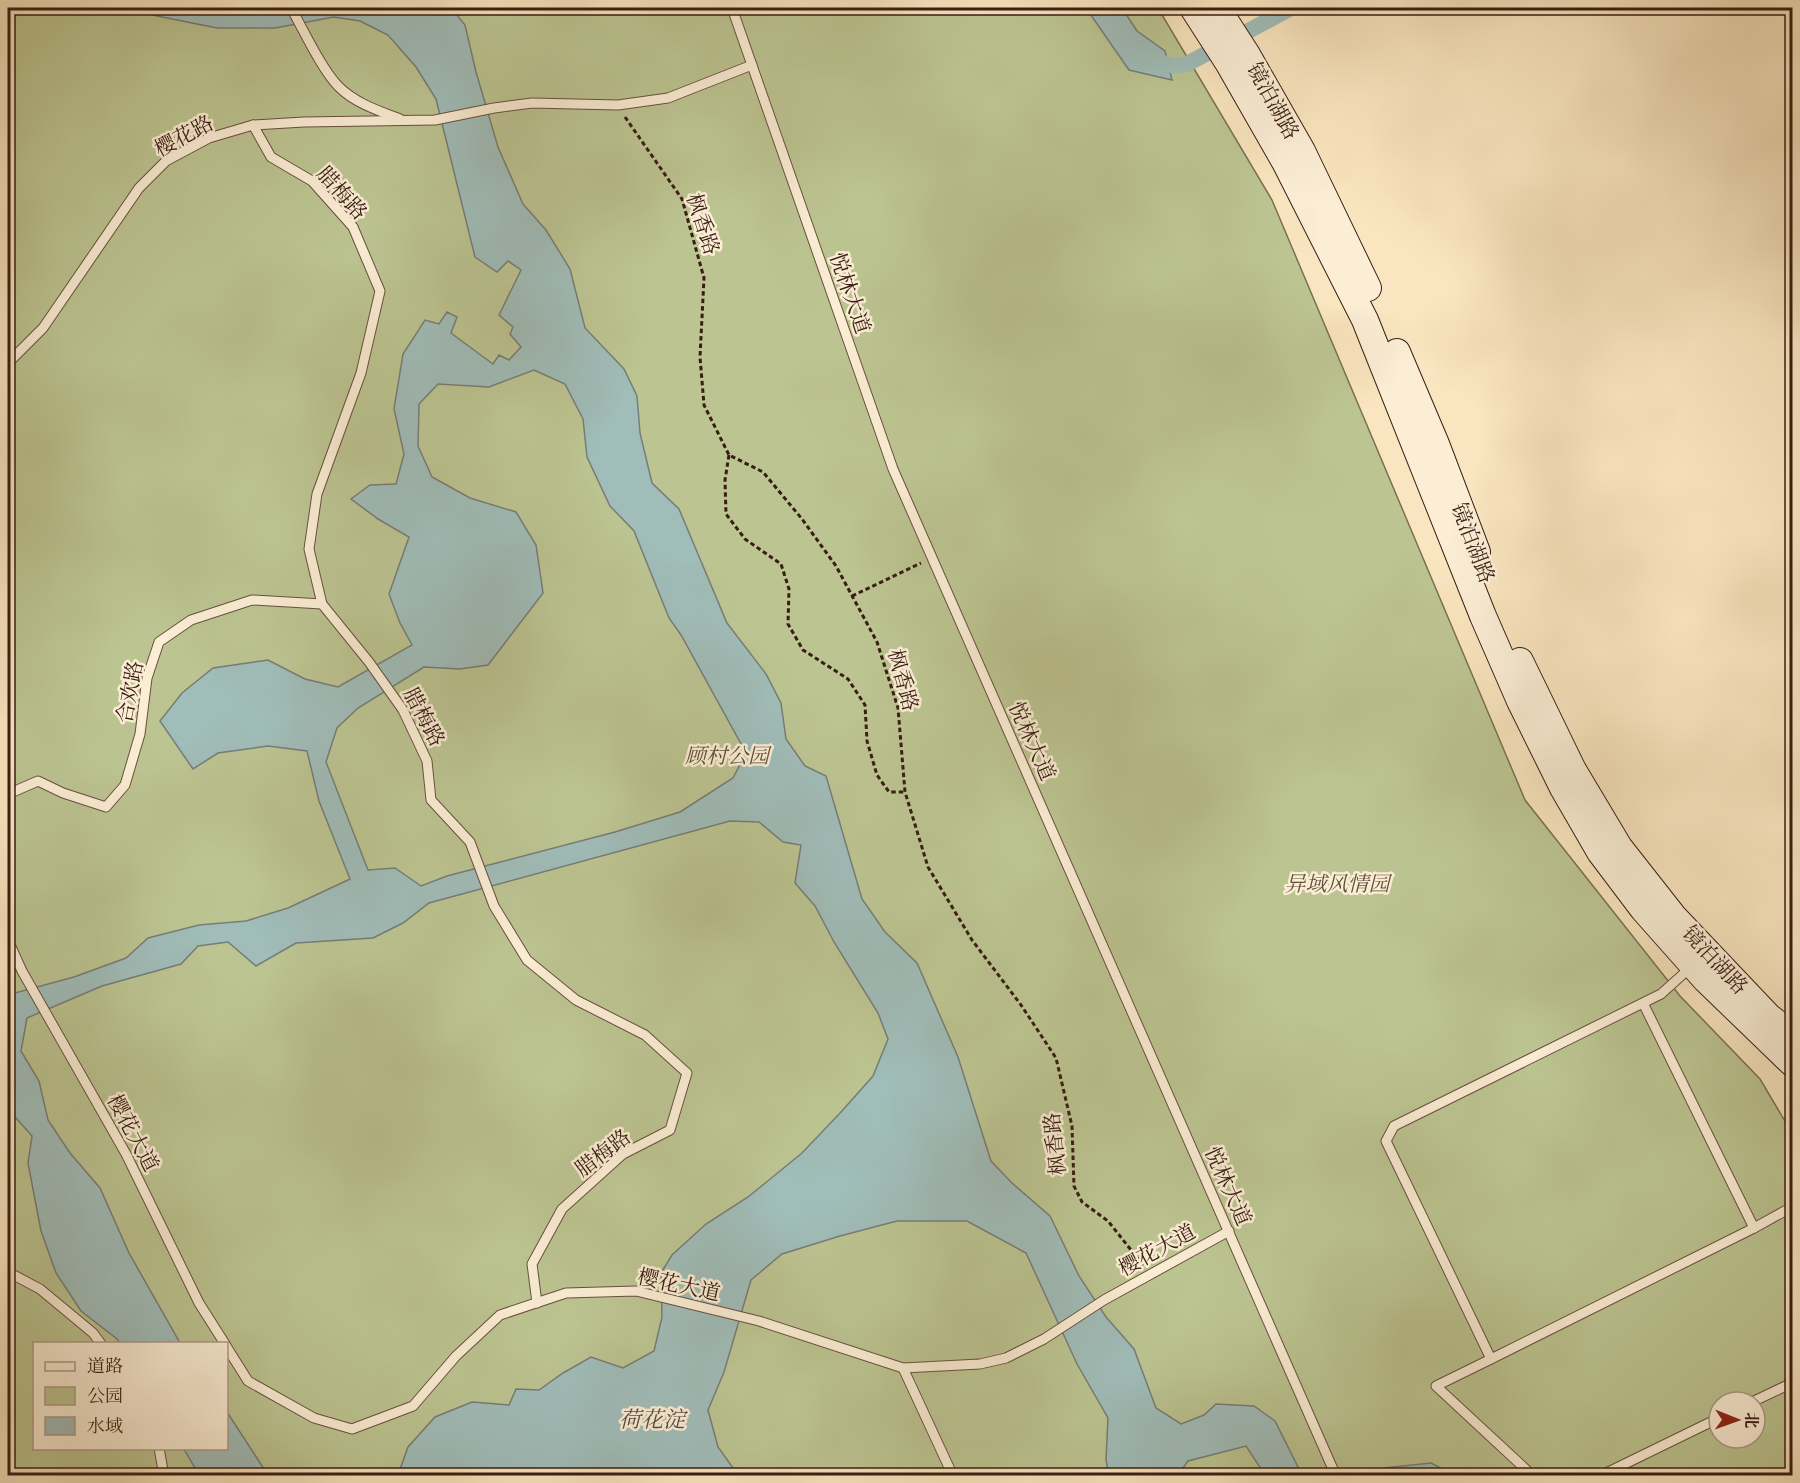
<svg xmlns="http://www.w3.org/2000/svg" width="1800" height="1483" viewBox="0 0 1800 1483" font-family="Cardo,'Noto Serif SC',serif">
	<rect width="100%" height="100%" fill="#f9e5bf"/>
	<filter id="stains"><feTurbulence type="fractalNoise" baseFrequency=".00333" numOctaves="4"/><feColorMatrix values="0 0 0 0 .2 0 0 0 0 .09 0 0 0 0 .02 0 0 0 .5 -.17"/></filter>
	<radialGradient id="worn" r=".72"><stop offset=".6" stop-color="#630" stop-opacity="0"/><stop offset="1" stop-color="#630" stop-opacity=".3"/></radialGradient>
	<!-- green -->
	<path fill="#bcc592" stroke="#7a7152" stroke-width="1.5" fill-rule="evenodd" d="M 8,8 L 1158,8 L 1272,200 L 1525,800 L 1680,996 L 1760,1079 L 1792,1133 L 1792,1475 L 8,1475 ZM 34,1344 L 226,1344 L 226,1448 L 34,1448 ZM 1719,1402 L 1755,1402 L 1755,1438 L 1719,1438 Z"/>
	<!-- water -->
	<g fill="#a0bdb9" stroke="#777d77" stroke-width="1.5" fill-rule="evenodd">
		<path d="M 129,8 L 451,8 L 465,25 L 476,72 L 498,147 L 523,204 L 546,230 L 570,269 L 585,328 L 624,369 L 637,396 L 640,433 L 652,483 L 679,509 L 727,623 L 766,674 L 781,703 L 786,739 L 805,766 L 826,776 L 862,899 L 885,932 L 917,963 L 958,1057 L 991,1161 L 1012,1183 L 1050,1216 L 1079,1276 L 1106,1317 L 1134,1349 L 1156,1408 L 1181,1424 L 1204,1415 L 1216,1404 L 1254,1406 L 1275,1421 L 1302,1475 L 1265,1475 L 1246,1446 L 1188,1461 L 1178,1475 L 1109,1475 L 1106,1460 L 1108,1418 L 1077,1364 L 1026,1253 L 967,1221 L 897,1221 L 840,1236 L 782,1254 L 751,1280 L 724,1372 L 708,1410 L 718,1447 L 738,1475 L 398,1475 L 408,1447 L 435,1417 L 472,1402 L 509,1405 L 516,1389 L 539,1390 L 563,1373 L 591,1357 L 623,1368 L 654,1351 L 662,1317 L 661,1273 L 672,1255 L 706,1224 L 748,1197 L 802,1153 L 841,1112 L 873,1076 L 888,1039 L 878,1013 L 834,942 L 815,906 L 795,883 L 801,845 L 783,842 L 759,822 L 730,821 L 429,903 L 403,923 L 373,938 L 296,943 L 256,966 L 228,942 L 198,946 L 181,964 L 102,986 L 27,1018 L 21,1051 L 39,1081 L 48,1120 L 70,1153 L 100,1188 L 129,1253 L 180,1343 L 120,1343 L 117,1339 L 81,1311 L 56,1273 L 41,1231 L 28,1163 L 32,1136 L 8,1109 L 8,989 L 15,993 L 74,977 L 126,958 L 148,938 L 199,925 L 246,921 L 288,908 L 350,879 L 319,801 L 307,751 L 268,746 L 218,753 L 193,769 L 160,721 L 182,693 L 213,668 L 268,660 L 305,679 L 338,687 L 412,645 L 400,623 L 389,594 L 409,537 L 378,519 L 351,499 L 370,485 L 396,484 L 404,454 L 394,409 L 403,354 L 425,320 L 439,324 L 447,312 L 457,317 L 451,333 L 493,364 L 499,355 L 509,360 L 521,347 L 510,334 L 513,327 L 499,315 L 521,270 L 508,261 L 497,272 L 475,257 L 436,99 L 416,67 L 388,35 L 360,21 L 334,17 L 275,28 L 217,28 L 157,16 ZM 534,370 L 565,384 L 583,419 L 587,457 L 610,506 L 634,531 L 669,618 L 681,635 L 746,753 L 733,778 L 680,812 L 615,832 L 447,876 L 421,886 L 395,868 L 368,870 L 326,762 L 337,728 L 358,708 L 424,667 L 460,669 L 488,665 L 543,593 L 536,545 L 516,512 L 470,498 L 432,477 L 418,446 L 419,404 L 438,384 L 489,387 Z"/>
		<path d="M 1086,8 L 1122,8 L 1137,31 L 1165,51 L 1172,80 L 1129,70 Z"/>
		<path d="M 227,1412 L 264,1469 L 269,1475 L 199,1475 L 184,1449 L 226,1448 Z"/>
		<path d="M 1431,1463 L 1454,1475 L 1366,1475 L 1384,1468 Z"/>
	</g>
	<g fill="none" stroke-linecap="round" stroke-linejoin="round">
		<!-- canal -->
		<path stroke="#a0bdb9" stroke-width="16" d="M 1150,54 C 1159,65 1174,67 1187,64 L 1291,8"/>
		<!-- lane casing -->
		<g stroke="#694f3e" stroke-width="11">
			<g id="lane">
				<path d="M 291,8 C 303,29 322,70 339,87 C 355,103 379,111 400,119"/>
				<path d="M 732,8 L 893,469 L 1336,1476"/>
				<path d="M 253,125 L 271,157 L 312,181 L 353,227 L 380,291 L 361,373 L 317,494 L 309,549 L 322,604 L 369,662 L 403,710 L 427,761 L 431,800 L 470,842 L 494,906 L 527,960 L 576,1000 L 645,1035 L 687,1073 L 670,1130 L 623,1154 L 562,1209 L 532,1264 L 537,1303"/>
				<path d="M 8,363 L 43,328 L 139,188 L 166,161 L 209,138 L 253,125 L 304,122 L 435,120 L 494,108 L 532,103 L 618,105 L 668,98 L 752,65"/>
				<path d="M 8,794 L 38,781 L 63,793 L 106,807 L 125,785 L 140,734 L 147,678 L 159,642 L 191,620 L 252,600 L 322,604"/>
				<path d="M 8,940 L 22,971 L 126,1154 L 199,1303 L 225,1344"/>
				<path d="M 1643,1003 L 1754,1228 L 1491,1359 L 1386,1141 L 1394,1126 L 1661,994 L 1691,967"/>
				<path d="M 1754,1228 L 1792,1207"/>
				<path d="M 8,1272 L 40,1289 L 93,1333 L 101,1344"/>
				<path d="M 226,1346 L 248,1381 L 314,1418 L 352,1429 L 413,1406 L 456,1356 L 500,1315 L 566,1293 L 636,1291 L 759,1321 L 903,1368 L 980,1364 L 1006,1358 L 1044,1339 L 1104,1300 L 1229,1231"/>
				<path d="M 1491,1359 L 1436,1386 L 1533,1476"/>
				<path d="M 903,1368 L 953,1476"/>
				<path d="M 1752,1402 L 1792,1383"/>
				<path d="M 159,1448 L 164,1476"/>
				<path d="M 1600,1476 L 1719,1418"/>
			</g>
		</g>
		<!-- secondary casing -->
		<g stroke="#391d13" stroke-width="28">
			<g id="secondary">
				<path d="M 1193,8 L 1229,64 L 1285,162 L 1365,320 L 1483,616 L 1520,701 L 1563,788 L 1600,852 L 1643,909 L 1706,980 L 1792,1063"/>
				<path d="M 1217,8 L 1246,53 L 1302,151 L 1368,288"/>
				<path d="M 1397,352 L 1436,444 L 1477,552"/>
				<path d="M 1520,661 L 1573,770 L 1619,847 L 1674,917 L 1768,1016 L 1792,1035"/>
			</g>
		</g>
		<!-- path -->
		<g stroke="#391d13" stroke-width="3" stroke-dasharray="4.5 3" stroke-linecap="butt">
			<path d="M 625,117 L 682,199 L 704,278 L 700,357 L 704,405 L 729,455 L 763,472 L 802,519 L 836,566 L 877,642 L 898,708 L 905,792 L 928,867 L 972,940 L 1021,1005 L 1056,1058 L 1072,1126 L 1074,1186 L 1082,1202 L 1108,1221 L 1143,1265"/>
			<path d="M 729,455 L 725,480 L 726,514 L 745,539 L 781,564 L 789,589 L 788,624 L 803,650 L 848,679 L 865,705 L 867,741 L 877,775 L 889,792 L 905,792"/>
			<path d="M 852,596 L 921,563"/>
		</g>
		<!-- lane -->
		<use href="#lane" stroke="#fbeed5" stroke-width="9"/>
		<!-- secondary -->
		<use href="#secondary" stroke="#fbeed5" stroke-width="26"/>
	</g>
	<g text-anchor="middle" stroke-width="5" stroke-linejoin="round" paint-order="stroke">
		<!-- street labels -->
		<g font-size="21" fill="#391d13" stroke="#fbeed5">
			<text transform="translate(1273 101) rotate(61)" y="7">镜泊湖路</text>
			<text transform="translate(184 136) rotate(-28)" y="7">樱花路</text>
			<text transform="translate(342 193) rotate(48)" y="7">腊梅路</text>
			<text transform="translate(703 224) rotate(72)" y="7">枫香路</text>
			<text transform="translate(850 293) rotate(71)" y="7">悦林大道</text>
			<text transform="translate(1473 543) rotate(69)" y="7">镜泊湖路</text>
			<text transform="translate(903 680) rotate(75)" y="7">枫香路</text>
			<text transform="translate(130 692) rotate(-79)" y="7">合欢路</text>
			<text transform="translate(424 717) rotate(62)" y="7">腊梅路</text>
			<text transform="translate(1032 741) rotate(66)" y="7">悦林大道</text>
			<text transform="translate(1715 960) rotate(47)" y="7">镜泊湖路</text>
			<text transform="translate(133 1133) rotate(62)" y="7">樱花大道</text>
			<text transform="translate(1055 1144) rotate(-96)" y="7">枫香路</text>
			<text transform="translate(603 1153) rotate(-37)" y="7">腊梅路</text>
			<text transform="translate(1228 1186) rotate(66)" y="7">悦林大道</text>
			<text transform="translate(1157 1250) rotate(-29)" y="7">樱花大道</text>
			<text transform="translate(679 1285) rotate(12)" y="7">樱花大道</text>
		</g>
		<!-- park labels -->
		<g font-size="21" font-style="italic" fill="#604f39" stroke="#fbeed5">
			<text x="727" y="763">顾村公园</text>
			<text x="1337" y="891">异域风情园</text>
		</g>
		<!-- water labels -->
		<g font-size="22" font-style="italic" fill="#584d45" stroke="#fbeed5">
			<text x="652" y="1427">荷花淀</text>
		</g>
	</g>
	<!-- margin -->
	<rect width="1800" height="1483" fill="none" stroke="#f9e5bf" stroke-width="30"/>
	<rect x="9" y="9" width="1782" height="1465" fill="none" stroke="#391d13" stroke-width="3"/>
	<rect x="15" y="15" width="1770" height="1453" fill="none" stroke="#391d13" stroke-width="1.5"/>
	<!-- legend -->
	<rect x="33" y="1342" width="195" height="108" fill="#fbeed5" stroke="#ad9a87" stroke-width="1.5"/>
	<rect x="45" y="1362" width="30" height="9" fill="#fbeed5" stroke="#ad9a87" stroke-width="1.5"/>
	<text x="87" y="1372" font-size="18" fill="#391d13">道路</text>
	<rect x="45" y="1387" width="30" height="18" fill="#bcc592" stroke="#ad9a87" stroke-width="1.5"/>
	<text x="87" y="1402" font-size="18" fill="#391d13">公园</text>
	<rect x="45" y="1417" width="30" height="18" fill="#a0bdb9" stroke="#ad9a87" stroke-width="1.5"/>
	<text x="87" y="1432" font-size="18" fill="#391d13">水域</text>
	<!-- north arrow -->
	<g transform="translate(1737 1420) rotate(91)"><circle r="28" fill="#fbeed5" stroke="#ad9a87" stroke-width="1.5"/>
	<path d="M0-4.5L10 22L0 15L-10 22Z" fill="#8f2418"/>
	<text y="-9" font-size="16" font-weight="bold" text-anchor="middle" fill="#391d13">北</text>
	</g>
	<rect width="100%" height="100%" filter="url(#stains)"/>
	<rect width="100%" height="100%" fill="url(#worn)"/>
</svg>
